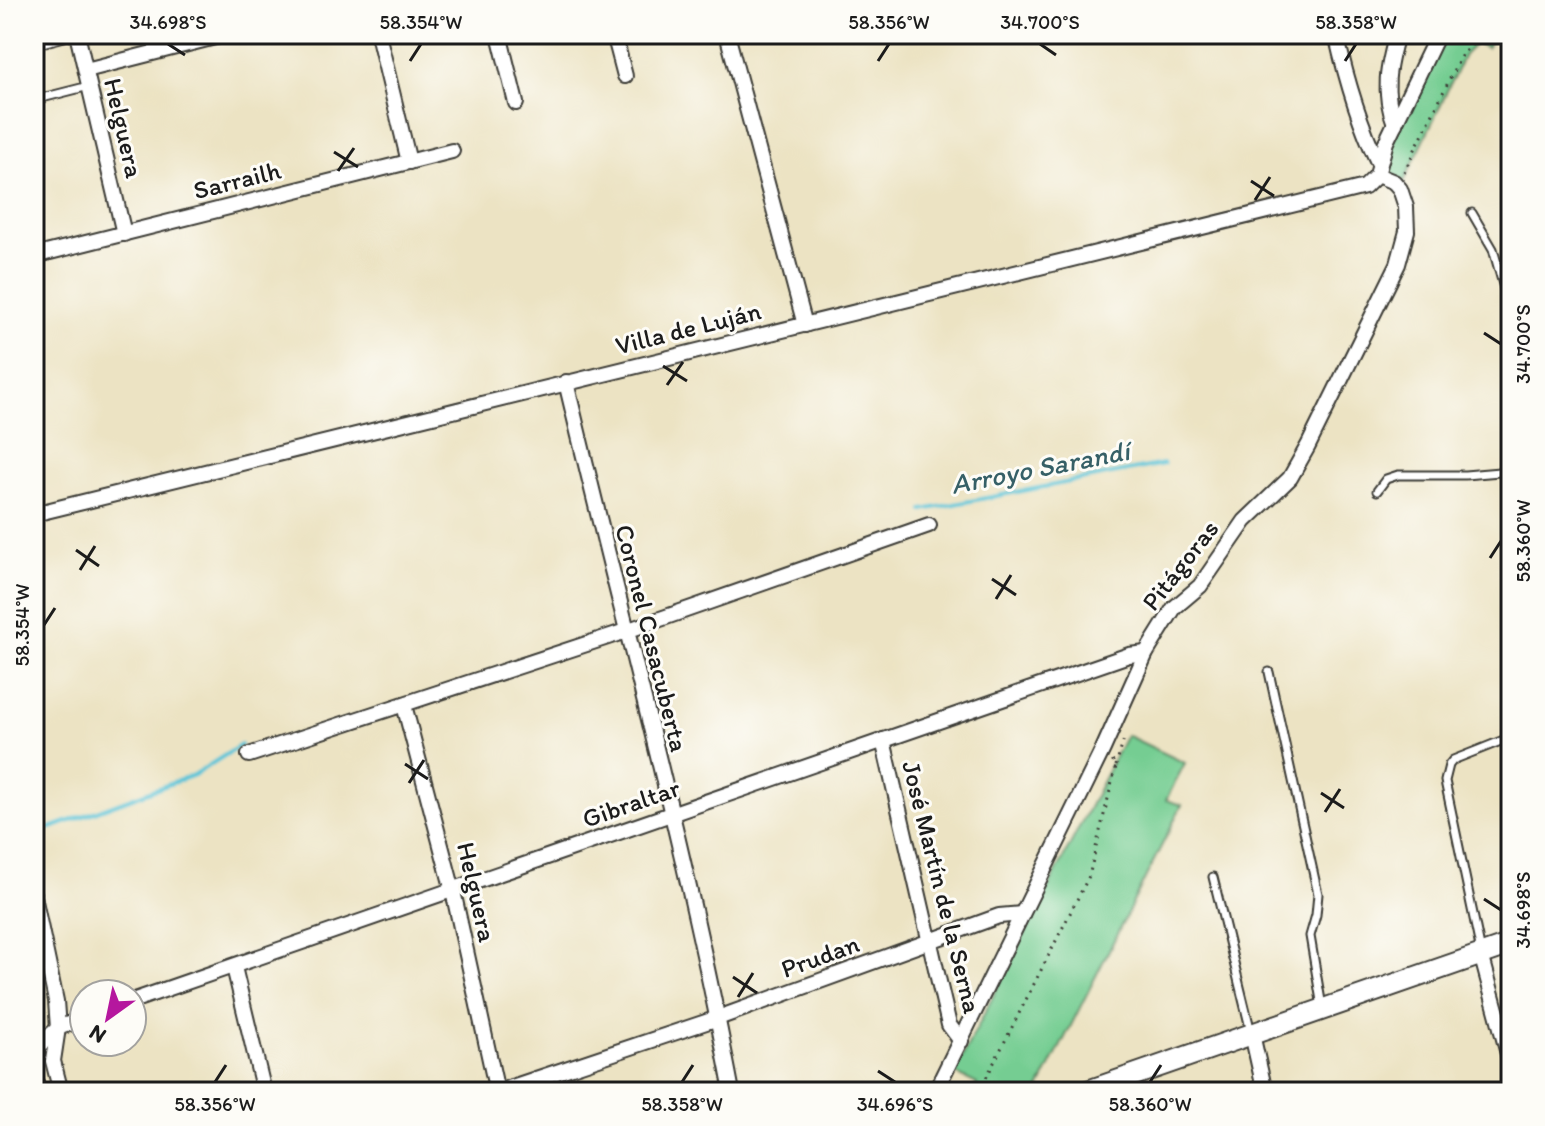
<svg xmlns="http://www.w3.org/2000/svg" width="1545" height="1126" viewBox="0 0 1545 1126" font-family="Itim,sans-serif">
	<rect width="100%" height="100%" fill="#fdfcf7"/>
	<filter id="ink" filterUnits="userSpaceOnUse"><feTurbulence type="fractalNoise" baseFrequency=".0125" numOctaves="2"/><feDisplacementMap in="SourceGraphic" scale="16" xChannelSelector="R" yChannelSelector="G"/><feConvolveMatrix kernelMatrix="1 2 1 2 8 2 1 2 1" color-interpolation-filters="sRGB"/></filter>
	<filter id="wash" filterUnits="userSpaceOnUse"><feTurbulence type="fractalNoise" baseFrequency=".006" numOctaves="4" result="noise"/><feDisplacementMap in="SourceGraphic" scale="32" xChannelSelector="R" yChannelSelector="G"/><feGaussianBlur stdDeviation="1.8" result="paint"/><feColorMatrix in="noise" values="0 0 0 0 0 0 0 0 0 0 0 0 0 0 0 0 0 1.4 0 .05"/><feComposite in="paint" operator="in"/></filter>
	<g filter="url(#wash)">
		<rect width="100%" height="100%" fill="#ece3c3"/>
		<!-- green -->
		<g fill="#75cd92" stroke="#487457" stroke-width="2">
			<path d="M 1444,34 L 1494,34 L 1487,48 L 1476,43 L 1464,55 L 1404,182 C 1391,174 1384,168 1387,152 Z"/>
			<path d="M 1126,735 L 1185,763 L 1166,800 L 1182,805 L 1038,1091 L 974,1092 L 977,1084 L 954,1073 Z"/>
		</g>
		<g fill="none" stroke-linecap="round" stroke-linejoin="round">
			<!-- stream -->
			<g stroke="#5cc5d8" stroke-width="4">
				<path d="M 923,510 L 1164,464"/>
				<path d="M 40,832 L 194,775 L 241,745"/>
			</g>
		</g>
	</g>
	<g filter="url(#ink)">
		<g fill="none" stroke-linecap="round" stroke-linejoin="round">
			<!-- service casing -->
			<g stroke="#3b3a35" stroke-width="11">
				<g id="service">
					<path d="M 34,45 L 76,34"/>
					<path d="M 34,100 L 89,86"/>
					<path d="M 1472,213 L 1493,249 L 1511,313"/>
					<path d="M 1377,491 L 1386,479 L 1398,475 L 1465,475 L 1511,471"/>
					<path d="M 1269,672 L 1318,894 L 1316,915 L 1310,936 L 1322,1007"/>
					<path d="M 1213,877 L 1251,1032"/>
					<path d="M 1481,952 L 1445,781 L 1449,765 L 1453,760 L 1511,737"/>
				</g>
			</g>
			<!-- minor casing -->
			<g stroke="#3b3a35" stroke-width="18">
				<g id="minor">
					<path d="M 77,34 L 124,234"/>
					<path d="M 378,34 L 409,162"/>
					<path d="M 499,34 L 516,103"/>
					<path d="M 614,34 L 625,76"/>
					<path d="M 727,34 L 805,325"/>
					<path d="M 1336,34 C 1346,78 1358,121 1378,162"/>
					<path d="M 86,70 L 227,34"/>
					<path d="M 1395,124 C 1382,91 1388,66 1397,34"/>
					<path d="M 34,256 L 452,151"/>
					<path d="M 566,382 C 622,618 687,854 732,1092"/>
					<path d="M 34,514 L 1365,187 L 1377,175 L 1386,142 L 1438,34"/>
					<path d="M 404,705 L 453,891 L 497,1092"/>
					<path d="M 883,740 L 949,1025 L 961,1041"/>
					<path d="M 249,755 L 626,631 L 929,525"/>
					<path d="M 34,896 L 56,1001 L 58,1028 L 53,1061 L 61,1092"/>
					<path d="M 1481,954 L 1511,1065"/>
					<path d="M 234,967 L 264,1092"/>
					<path d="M 132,1001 L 1129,655 L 1146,653"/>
					<path d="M 1252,1034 L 1265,1092"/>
					<path d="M 34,1051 L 58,1028 L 84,1018"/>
					<path d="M 34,1075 L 38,1092"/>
					<path d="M 497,1092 L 718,1018 L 999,916 L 1022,914"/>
					<path d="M 935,1092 L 1103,749 L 1146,653 L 1174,608 L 1200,586 L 1245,521 L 1290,478 L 1308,446 L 1398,264 L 1407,231 L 1406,207 L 1400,189 L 1394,182 L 1377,175"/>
				</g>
			</g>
			<!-- secondary casing -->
			<g stroke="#3b3a35" stroke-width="24">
				<path id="secondary" d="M 1085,1092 L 1511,944"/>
			</g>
			<!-- path -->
			<g stroke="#3b3a35" stroke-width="3" stroke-dasharray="2 6" stroke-linecap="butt">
				<path d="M 1404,172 L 1462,54 L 1483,34"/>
				<path d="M 1116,766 L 1124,739"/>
				<path d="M 979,1092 L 1089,876 L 1116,766 L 1111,759"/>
			</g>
			<!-- service -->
			<use href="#service" stroke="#fff" stroke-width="7"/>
			<!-- minor -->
			<use href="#minor" stroke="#fff" stroke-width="14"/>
			<!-- secondary -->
			<use href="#secondary" stroke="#fff" stroke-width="20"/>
		</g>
	</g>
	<!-- ticks -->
	<path fill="none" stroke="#1c1c1c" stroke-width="3" d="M 168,44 L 185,55M 1040,44 L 1056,55M 410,61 L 421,44M 878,61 L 889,44M 1345,61 L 1356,44M 334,152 L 358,167M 338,171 L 354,148M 1251,181 L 1274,196M 1255,200 L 1270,177M 1484,333 L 1501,344M 663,366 L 687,381M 667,385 L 683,362M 76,550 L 99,566M 1490,558 L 1501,541M 80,570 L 95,546M 992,579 L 1016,595M 996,599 L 1011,575M 44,625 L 55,608M 405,764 L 428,779M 409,783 L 424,760M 1321,793 L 1344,808M 1325,812 L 1340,789M 1484,899 L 1501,910M 733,977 L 757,993M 738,997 L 753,973M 878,1071 L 895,1082M 215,1082 L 226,1065M 682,1082 L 693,1065M 1150,1082 L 1161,1065"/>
	<g text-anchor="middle" stroke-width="6" stroke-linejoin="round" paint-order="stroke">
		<!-- street labels -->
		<g font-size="26" fill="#1c1c1c" stroke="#fdfcf7">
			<text transform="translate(124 128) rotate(77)" y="9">Helguera</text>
			<text transform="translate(237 180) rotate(-14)" y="9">Sarrailh</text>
			<text transform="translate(688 328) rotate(-14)" y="9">Villa de Luján</text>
			<text transform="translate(1180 565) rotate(-52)" y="9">Pitágoras</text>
			<text transform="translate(652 638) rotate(76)" y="9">Coronel Casacuberta</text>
			<text transform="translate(631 803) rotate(-19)" y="9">Gibraltar</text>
			<text transform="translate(942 887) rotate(76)" y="9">José Martín de la Serna</text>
			<text transform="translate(477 892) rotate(77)" y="9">Helguera</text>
			<text transform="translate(820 956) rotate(-20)" y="9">Prudan</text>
		</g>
		<!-- water labels -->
		<g font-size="28" font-style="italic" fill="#366067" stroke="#fdfcf7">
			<text transform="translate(1040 467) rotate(-11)" y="10">Arroyo Sarandí</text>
		</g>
	</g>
	<!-- margin -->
	<rect width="1545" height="1126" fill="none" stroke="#fdfcf7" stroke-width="88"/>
	<!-- north arrow -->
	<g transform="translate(108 1018) rotate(213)"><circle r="38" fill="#fdfcf7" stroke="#a3a29f" stroke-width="2"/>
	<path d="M0-6L14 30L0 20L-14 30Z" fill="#b5179e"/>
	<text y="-12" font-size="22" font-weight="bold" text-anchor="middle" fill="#1c1c1c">N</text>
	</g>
	<rect x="44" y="44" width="1457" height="1038" fill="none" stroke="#1c1c1c" stroke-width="3"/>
	<g font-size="20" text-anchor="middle" fill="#1c1c1c">
		<text x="168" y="29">34.698°S</text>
		<text x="421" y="29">58.354°W</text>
		<text x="889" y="29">58.356°W</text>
		<text x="1040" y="29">34.700°S</text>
		<text x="1356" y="29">58.358°W</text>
		<text transform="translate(1523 344) rotate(-90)" y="7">34.700°S</text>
		<text transform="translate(1523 541) rotate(-90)" y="7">58.360°W</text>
		<text transform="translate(22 625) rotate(-90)" y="7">58.354°W</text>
		<text transform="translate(1523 910) rotate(-90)" y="7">34.698°S</text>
		<text x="215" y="1111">58.356°W</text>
		<text x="682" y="1111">58.358°W</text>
		<text x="895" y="1111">34.696°S</text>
		<text x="1150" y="1111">58.360°W</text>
	</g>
</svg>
